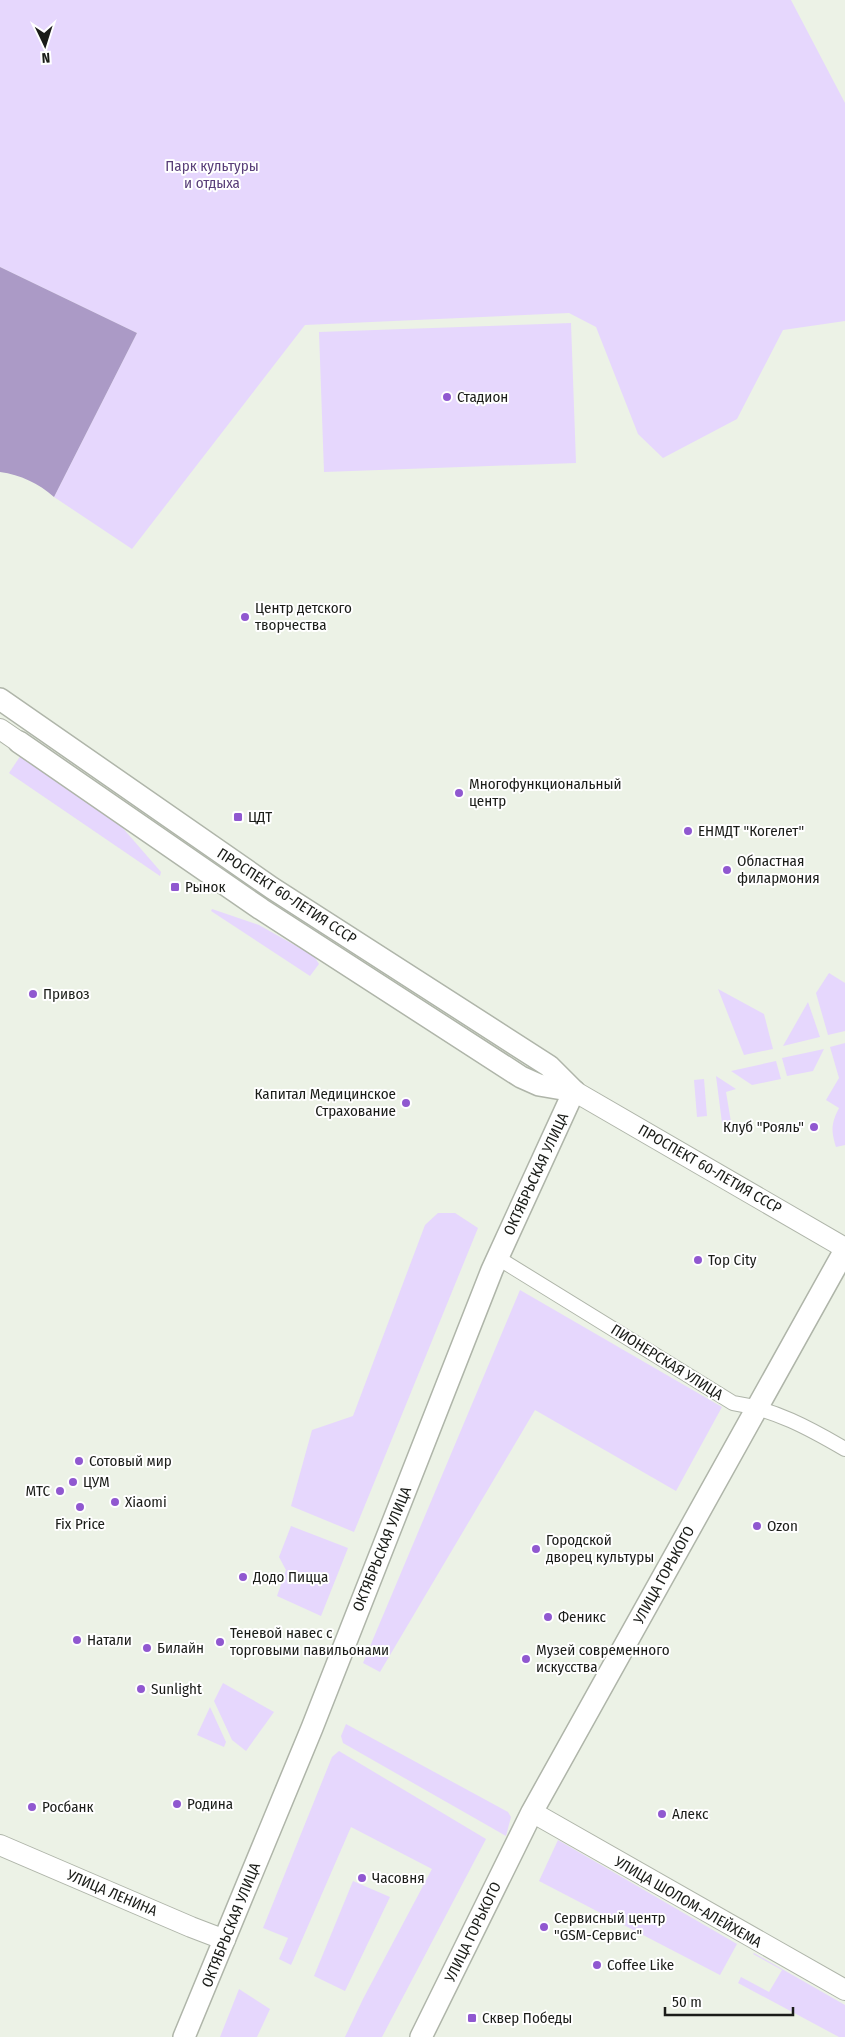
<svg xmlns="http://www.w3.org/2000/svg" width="845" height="2037" viewBox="0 0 845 2037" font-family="'Fira Sans Condensed',sans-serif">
	<rect width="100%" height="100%" fill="#ecf2e6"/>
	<!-- green -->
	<g fill="#e6d7fd">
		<path d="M 0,0 L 791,0 L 845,103 L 845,321 L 783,330 L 737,419 L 663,458 L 638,434 L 596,327 L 569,313 L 305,325 L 132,549 L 54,497 L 137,333 L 0,267 Z"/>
		<path d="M 571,323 L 576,463 L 324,472 L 319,332 Z"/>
		<path d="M 21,755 L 121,826 L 161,872 L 160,876 L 9,773 Z"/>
		<path d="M 212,909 L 259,925 L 314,956 L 319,964 L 310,976 L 211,911 Z"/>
		<path d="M 829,973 L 845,983 L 845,1031 L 828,1035 L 816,993 Z"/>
		<path d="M 718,989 L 764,1014 L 773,1049 L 744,1055 Z"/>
		<path d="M 808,1002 L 820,1037 L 783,1046 Z"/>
		<path d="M 845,1043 L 845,1145 L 836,1147 C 831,1130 831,1124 839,1108 L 826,1100 L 839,1078 L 830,1047 Z"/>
		<path d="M 824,1049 L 813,1071 L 787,1076 L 782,1058 Z"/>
		<path d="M 776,1061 L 781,1079 L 752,1085 L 731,1071 Z"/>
		<path d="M 716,1076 L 736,1089 L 726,1092 L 731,1122 L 722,1123 Z"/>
		<path d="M 704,1079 L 707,1116 L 697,1117 L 694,1080 Z"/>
		<path d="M 438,1213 L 455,1213 L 478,1228 L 354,1532 L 291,1506 L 312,1430 L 353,1416 L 425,1225 Z"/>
		<path d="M 520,1290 L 722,1407 L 676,1491 L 535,1410 L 380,1672 L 363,1663 Z"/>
		<path d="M 291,1526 L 348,1548 L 321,1616 L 277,1596 L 286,1570 L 279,1557 Z"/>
		<path d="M 223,1683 L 274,1712 L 246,1751 L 232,1740 L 214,1701 Z"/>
		<path d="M 210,1707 L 226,1742 L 224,1747 L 197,1735 Z"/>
		<path d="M 346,1724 L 508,1812 L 511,1817 L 506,1836 L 343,1743 L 341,1736 Z"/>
		<path d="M 339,1751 L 486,1839 L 382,2037 L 345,2037 L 363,1999 L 432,1869 L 351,1827 L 291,1965 L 279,1959 L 288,1938 L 263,1928 L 332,1757 Z"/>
		<path d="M 558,1840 L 737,1944 L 720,1975 L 539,1881 Z"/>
		<path d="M 353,1881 L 390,1897 L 345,1991 L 314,1976 Z"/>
		<path d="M 754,1953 L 845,2005 L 845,2037 L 839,2037 L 738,1983 L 741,1977 L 769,1992 L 782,1970 L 753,1954 Z"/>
		<path d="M 239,1989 L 270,2009 L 257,2037 L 220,2037 Z"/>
	</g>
	<!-- water -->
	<path fill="#ab9ac6" d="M 0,267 L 137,333 L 54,497 C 38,483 21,475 0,472 Z"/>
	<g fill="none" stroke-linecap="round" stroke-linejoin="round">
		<!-- street casing -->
		<g stroke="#afb5a9" stroke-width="16">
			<path id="street" d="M 498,1258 L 733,1403 C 774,1409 809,1428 845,1449"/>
		</g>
		<!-- secondary casing -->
		<g stroke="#afb5a9" stroke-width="22">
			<g id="secondary">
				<path d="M 0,729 L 19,742"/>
				<path d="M 574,1091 L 845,1248"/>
				<path d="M 532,1812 L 845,1990"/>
				<path d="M 0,1845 L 191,1927 L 225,1940"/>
			</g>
		</g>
		<!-- primary casing -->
		<g stroke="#afb5a9" stroke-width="24">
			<g id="primary">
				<path d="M 0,699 L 272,888 L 549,1066 L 574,1091"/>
				<path d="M 19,742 L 261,909 L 521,1077 L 539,1085 L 574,1091"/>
				<path d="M 184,2037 L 312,1728 L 492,1270 L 574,1091"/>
				<path d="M 421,2037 L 532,1812 L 845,1250"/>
			</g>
		</g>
		<!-- street -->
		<use href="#street" stroke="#fff" stroke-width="14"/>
		<!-- secondary -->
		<use href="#secondary" stroke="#fff" stroke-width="20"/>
		<!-- primary -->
		<use href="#primary" stroke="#fff" stroke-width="21"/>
	</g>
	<!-- markers -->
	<g fill="#9058d0" stroke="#fff" stroke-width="2">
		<circle cx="447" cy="397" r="5"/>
		<circle cx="245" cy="617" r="5"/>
		<circle cx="459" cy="793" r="5"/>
		<rect x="233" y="812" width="10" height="10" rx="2.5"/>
		<circle cx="688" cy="831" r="5"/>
		<circle cx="727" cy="870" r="5"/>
		<rect x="170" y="882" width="10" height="10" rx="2.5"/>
		<circle cx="33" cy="994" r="5"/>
		<circle cx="406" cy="1103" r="5"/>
		<circle cx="814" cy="1127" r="5"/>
		<circle cx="698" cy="1260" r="5"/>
		<circle cx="79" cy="1461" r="5"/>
		<circle cx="73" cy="1482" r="5"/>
		<circle cx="60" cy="1491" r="5"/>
		<circle cx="115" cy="1502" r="5"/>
		<circle cx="80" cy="1507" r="5"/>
		<circle cx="757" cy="1526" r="5"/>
		<circle cx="536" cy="1549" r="5"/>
		<circle cx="243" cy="1577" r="5"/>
		<circle cx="548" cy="1617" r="5"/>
		<circle cx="77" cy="1640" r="5"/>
		<circle cx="220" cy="1642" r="5"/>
		<circle cx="147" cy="1648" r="5"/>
		<circle cx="526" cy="1659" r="5"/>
		<circle cx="141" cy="1689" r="5"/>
		<circle cx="177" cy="1804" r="5"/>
		<circle cx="32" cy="1807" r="5"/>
		<circle cx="662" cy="1814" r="5"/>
		<circle cx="362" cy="1878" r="5"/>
		<circle cx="544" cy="1927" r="5"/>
		<circle cx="597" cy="1965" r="5"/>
		<rect x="467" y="2013" width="10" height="10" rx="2.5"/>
	</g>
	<g text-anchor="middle" stroke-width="4" stroke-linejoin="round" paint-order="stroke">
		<!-- park labels -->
		<g font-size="15" fill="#593f79" stroke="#fff">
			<text x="212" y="171">Парк культуры<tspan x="212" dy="17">и отдыха</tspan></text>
		</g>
		<!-- poi labels -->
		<g font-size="15" fill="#1a1c18" stroke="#fff" text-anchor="start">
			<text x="457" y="402">Стадион</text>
			<text x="255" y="613">Центр детского<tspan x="255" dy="17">творчества</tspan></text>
			<text x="469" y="789">Многофункциональный<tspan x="469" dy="17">центр</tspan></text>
			<text x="248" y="822">ЦДТ</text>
			<text x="698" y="836">ЕНМДТ "Когелет"</text>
			<text x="737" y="866">Областная<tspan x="737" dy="17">филармония</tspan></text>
			<text x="185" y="892">Рынок</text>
			<text x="43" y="999">Привоз</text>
			<text x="396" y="1099" text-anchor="end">Капитал Медицинское<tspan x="396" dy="17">Страхование</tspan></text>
			<text x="804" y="1132" text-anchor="end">Клуб "Рояль"</text>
			<text x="708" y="1265">Top City</text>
			<text x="89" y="1466">Сотовый мир</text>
			<text x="83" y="1487">ЦУМ</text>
			<text x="50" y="1496" text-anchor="end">МТС</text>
			<text x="125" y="1507">Xiaomi</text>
			<text x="80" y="1529" text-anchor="middle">Fix Price</text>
			<text x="767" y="1531">Ozon</text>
			<text x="546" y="1545">Городской<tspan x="546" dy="17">дворец культуры</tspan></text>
			<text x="253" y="1582">Додо Пицца</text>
			<text x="558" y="1622">Феникс</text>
			<text x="230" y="1638">Теневой навес с<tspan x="230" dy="17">торговыми павильонами</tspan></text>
			<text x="87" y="1645">Натали</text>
			<text x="157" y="1653">Билайн</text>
			<text x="536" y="1655">Музей современного<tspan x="536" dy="17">искусства</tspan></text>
			<text x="151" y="1694">Sunlight</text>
			<text x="187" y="1809">Родина</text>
			<text x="42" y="1812">Росбанк</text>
			<text x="672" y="1819">Алекс</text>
			<text x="372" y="1883">Часовня</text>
			<text x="554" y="1923">Сервисный центр<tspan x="554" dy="17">"GSM-Сервис"</tspan></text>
			<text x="607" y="1970">Coffee Like</text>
			<text x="482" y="2023">Сквер Победы</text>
		</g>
		<!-- street labels -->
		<g font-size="15" fill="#1a1c18" stroke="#fff">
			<text transform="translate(287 896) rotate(33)" y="5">ПРОСПЕКТ 60-ЛЕТИЯ СССР</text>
			<text transform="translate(710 1169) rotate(30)" y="5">ПРОСПЕКТ 60-ЛЕТИЯ СССР</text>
			<text transform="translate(536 1174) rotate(-65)" y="5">ОКТЯБРЬСКАЯ УЛИЦА</text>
			<text transform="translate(667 1362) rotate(32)" y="5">ПИОНЕРСКАЯ УЛИЦА</text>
			<text transform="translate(382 1549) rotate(-68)" y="5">ОКТЯБРЬСКАЯ УЛИЦА</text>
			<text transform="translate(664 1575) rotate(-61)" y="5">УЛИЦА ГОРЬКОГО</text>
			<text transform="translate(112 1893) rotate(23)" y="5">УЛИЦА ЛЕНИНА</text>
			<text transform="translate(688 1902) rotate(30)" y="5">УЛИЦА ШОЛОМ-АЛЕЙХЕМА</text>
			<text transform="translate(231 1925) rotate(-68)" y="5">ОКТЯБРЬСКАЯ УЛИЦА</text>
			<text transform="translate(473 1932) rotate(-64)" y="5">УЛИЦА ГОРЬКОГО</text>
		</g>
	</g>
	<!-- north arrow -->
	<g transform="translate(45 45) rotate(176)" stroke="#ffffff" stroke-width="4" paint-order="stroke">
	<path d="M0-4L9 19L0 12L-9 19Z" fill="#1a1c18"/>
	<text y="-8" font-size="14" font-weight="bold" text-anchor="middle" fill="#1a1c18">N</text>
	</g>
	<!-- scale -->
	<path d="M665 2007v8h128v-8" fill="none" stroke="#1a1c18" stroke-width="2.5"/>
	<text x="672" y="2007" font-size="15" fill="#1a1c18" stroke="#ffffff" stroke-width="4" paint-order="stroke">50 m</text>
</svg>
